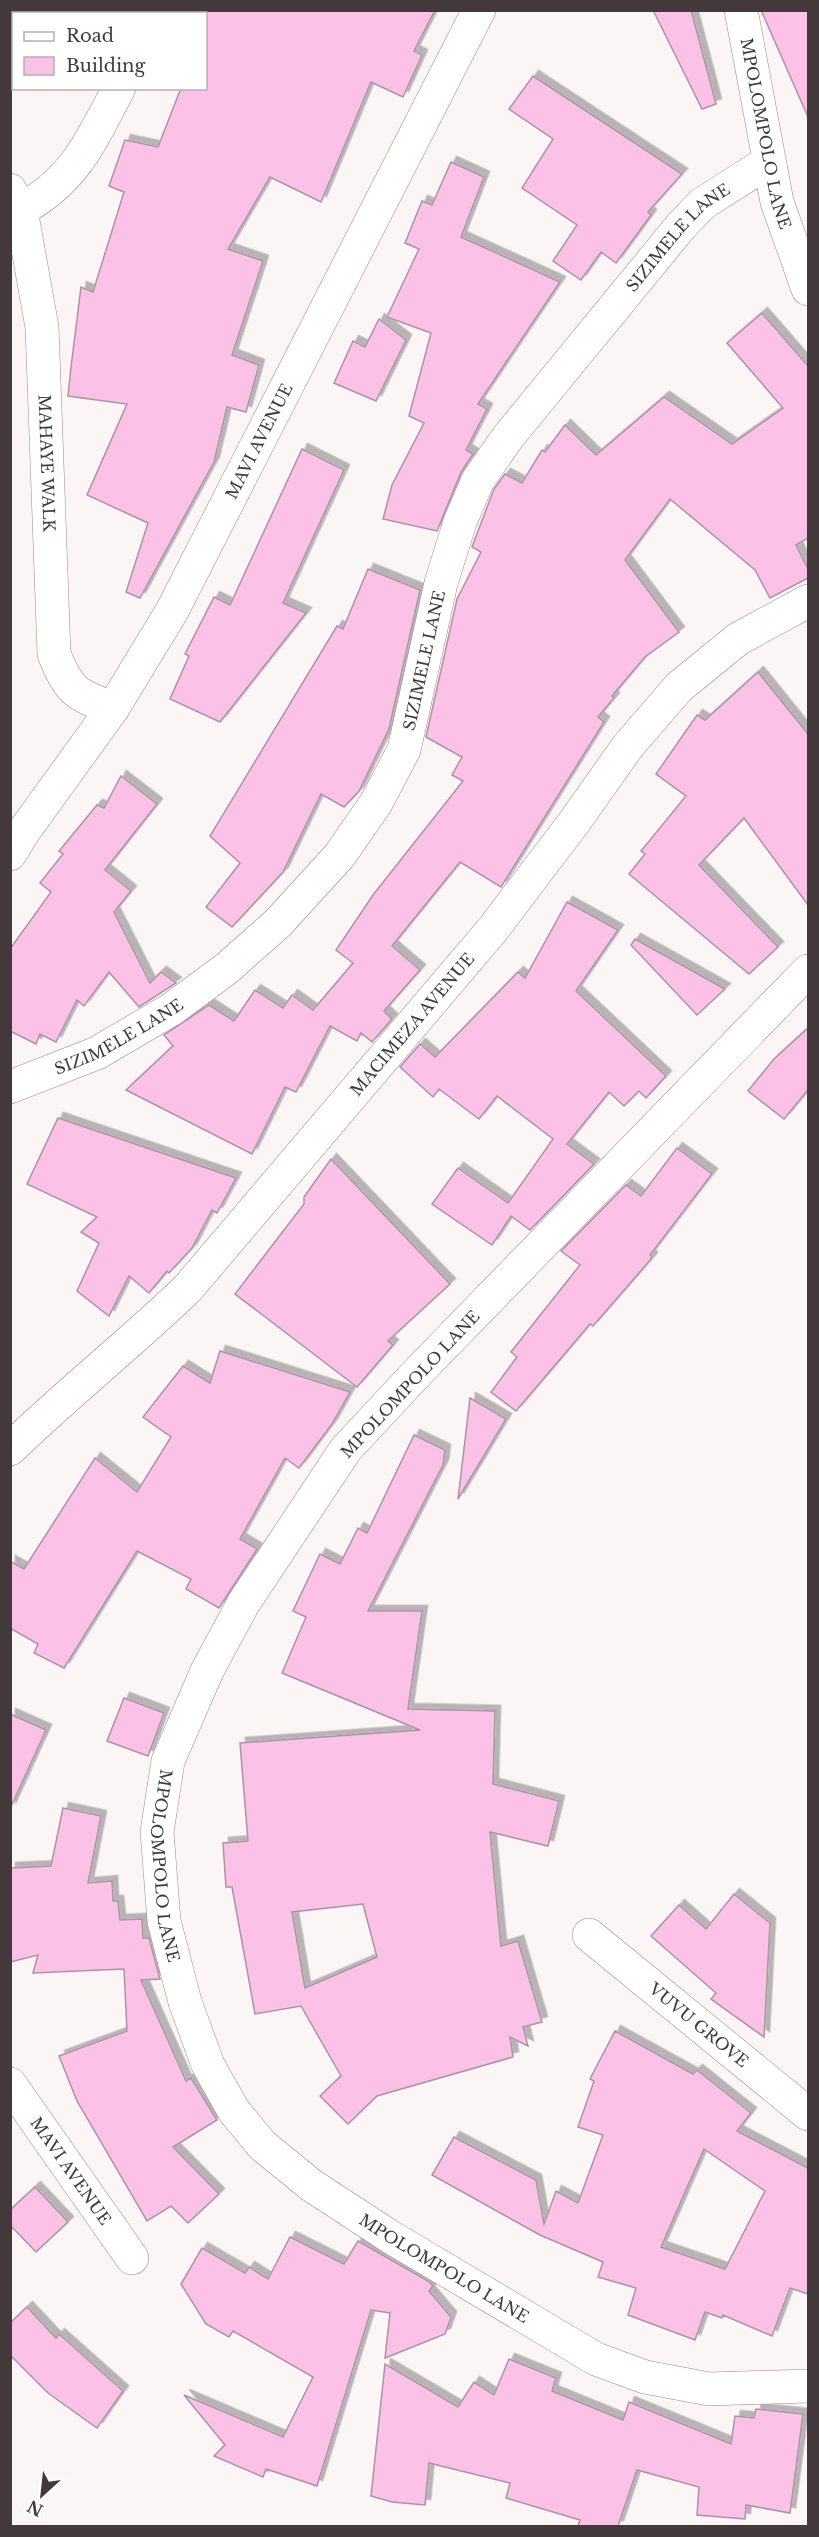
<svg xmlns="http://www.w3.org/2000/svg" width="819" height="2537" viewBox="0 0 819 2537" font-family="'Libre Baskerville',serif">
	<defs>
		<filter id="shadow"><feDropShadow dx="5.5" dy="-5.5" stdDeviation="0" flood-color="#0004"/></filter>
	</defs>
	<rect width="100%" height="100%" fill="#fbf5f6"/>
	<!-- building -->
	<g fill="#fbc1e6" stroke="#aa94a2" stroke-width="1.5" fill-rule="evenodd" filter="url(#shadow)">
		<path d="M 206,10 L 435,10 L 414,51 L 422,55 L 403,97 L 371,82 L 321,202 L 270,177 L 228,249 L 263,261 L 232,355 L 259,365 L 246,412 L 227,407 L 214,462 L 140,598 L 126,592 L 148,523 L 87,495 L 127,404 L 68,396 L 71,367 L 81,287 L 93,292 L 124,192 L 109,186 L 125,140 L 158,147 L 181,88 L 206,88 Z"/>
		<path d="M 653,10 L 691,10 L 716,104 L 702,109 Z"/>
		<path d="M 761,10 L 808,10 L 808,117 Z"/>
		<path d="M 533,76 L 682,174 L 648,212 L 651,215 L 616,263 L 601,252 L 581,280 L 553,261 L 577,225 L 522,188 L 553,139 L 509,109 Z"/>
		<path d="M 451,162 L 484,177 L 461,237 L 560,282 L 478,404 L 487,409 L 466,450 L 473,454 L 461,472 L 437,531 L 383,519 L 392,485 L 424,423 L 409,416 L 431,333 L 387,317 L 419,249 L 405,243 L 422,201 L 432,205 Z"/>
		<path d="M 762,313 L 808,366 L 808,538 L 796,545 L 808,569 L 808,578 L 770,598 L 755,570 L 670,499 L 625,560 L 679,632 L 645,657 L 612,696 L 614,698 L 598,717 L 604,722 L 501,887 L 460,862 L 392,946 L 420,970 L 384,1011 L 392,1019 L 372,1042 L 361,1033 L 357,1041 L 330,1026 L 296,1092 L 285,1087 L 252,1154 L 126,1090 L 173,1046 L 164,1035 L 209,1005 L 234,1021 L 255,990 L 283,1008 L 292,995 L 313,1010 L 353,963 L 336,950 L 373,895 L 463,781 L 452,775 L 462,757 L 426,737 L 457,599 L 481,552 L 472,547 L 494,489 L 505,474 L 522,483 L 542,450 L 545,452 L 565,425 L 596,455 L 664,397 L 732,444 L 783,408 L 727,343 Z"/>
		<path d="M 379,319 L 406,340 L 376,401 L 334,383 L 353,341 L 365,347 Z"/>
		<path d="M 302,449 L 344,470 L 283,603 L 306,613 L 220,722 L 170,699 L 189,656 L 185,654 L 214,597 L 230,605 Z"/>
		<path d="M 368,569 L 420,590 L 389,729 L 359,791 L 344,807 L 321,794 L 283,872 L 232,927 L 206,907 L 240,863 L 210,836 L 337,626 L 343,629 Z"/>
		<path d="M 758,672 L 808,734 L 808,905 L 744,818 L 699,865 L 778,947 L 749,974 L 629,874 L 645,854 L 641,851 L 686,796 L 656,774 L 697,715 L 705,720 Z"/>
		<path d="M 121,776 L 157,804 L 105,870 L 131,891 L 114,912 L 150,983 L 161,972 L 176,983 L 139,1007 L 109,972 L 84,1006 L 77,1000 L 56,1042 L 40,1034 L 36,1044 L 10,1031 L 10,949 L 51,892 L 40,883 L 63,854 L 59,851 L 97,805 L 104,808 Z"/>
		<path d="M 567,902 L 618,930 L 576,991 L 666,1076 L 646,1098 L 639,1091 L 624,1106 L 609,1092 L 567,1144 L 594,1164 L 530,1230 L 511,1216 L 492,1245 L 432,1204 L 458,1168 L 508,1203 L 553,1139 L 497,1096 L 479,1119 L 439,1089 L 433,1097 L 400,1067 L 420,1044 L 435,1057 L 518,972 L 525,978 Z"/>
		<path d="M 635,939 L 725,989 L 697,1015 L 631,945 Z"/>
		<path d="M 808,1028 L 808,1090 L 784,1119 L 748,1091 L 774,1059 Z"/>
		<path d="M 58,1118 L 236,1178 L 217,1213 L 212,1210 L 192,1248 L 169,1273 L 167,1271 L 149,1293 L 129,1276 L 109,1316 L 77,1291 L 99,1243 L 81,1232 L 97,1217 L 27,1184 Z"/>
		<path d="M 677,1148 L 712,1174 L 650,1255 L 652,1258 L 593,1326 L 590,1324 L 516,1411 L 491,1392 L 517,1357 L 511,1352 L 580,1265 L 561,1251 L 626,1185 L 641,1196 Z"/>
		<path d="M 331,1159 L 450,1284 L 388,1341 L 393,1345 L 357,1387 L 235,1294 L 304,1204 L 304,1197 Z"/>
		<path d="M 220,1351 L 350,1392 L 332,1424 L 299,1468 L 285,1458 L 240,1539 L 257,1549 L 219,1608 L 186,1589 L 191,1579 L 137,1551 L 64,1668 L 34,1653 L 38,1644 L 10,1628 L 10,1561 L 24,1569 L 95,1458 L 137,1492 L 171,1437 L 143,1417 L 183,1366 L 210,1383 Z"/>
		<path d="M 470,1398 L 506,1419 L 458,1499 Z"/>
		<path d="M 414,1435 L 445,1450 L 443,1465 L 368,1611 L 422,1611 L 408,1709 L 495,1711 L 493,1784 L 559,1801 L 548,1846 L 490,1832 L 501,1946 L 518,1941 L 542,2022 L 523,2027 L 528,2046 L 510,2037 L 513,2057 L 377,2096 L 348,2124 L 320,2096 L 341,2076 L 301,2006 L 255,2014 L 232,1887 L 226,1887 L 223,1843 L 248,1841 L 240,1743 L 420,1730 L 282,1673 L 306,1617 L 293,1611 L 320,1554 L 340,1564 L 358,1528 L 367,1533 ZM 363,1904 L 377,1957 L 305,1988 L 292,1912 Z"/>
		<path d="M 124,1698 L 164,1713 L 148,1756 L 107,1741 Z"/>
		<path d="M 10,1714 L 46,1730 L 10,1809 Z"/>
		<path d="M 63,1808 L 101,1816 L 88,1883 L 112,1881 L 113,1901 L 118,1901 L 120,1920 L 142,1919 L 143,1938 L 149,1938 L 160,1979 L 141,1980 L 186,2081 L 191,2078 L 217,2120 L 173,2147 L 219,2194 L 188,2223 L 171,2206 L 147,2221 L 77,2101 L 59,2056 L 127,2031 L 124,1969 L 33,1973 L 38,1955 L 10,1962 L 10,1868 L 51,1866 Z"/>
		<path d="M 734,1894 L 770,1923 L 764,2037 L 711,1999 L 716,1993 L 651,1936 L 679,1905 L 706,1929 Z"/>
		<path d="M 615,2031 L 693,2074 L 697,2070 L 751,2113 L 737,2131 L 808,2168 L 808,2294 L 790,2288 L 772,2336 L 723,2315 L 722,2318 L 705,2312 L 695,2340 L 628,2315 L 636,2288 L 598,2277 L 603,2262 L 540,2235 L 432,2175 L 454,2137 L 536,2180 L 544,2224 L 556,2191 L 578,2203 L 603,2135 L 578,2127 L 594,2081 L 590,2079 ZM 704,2149 L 765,2191 L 725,2269 L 661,2247 Z"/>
		<path d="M 35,2187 L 68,2222 L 36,2252 L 10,2225 L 10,2210 Z"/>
		<path d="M 290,2237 L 344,2264 L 358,2241 L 428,2281 L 433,2286 L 429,2291 L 451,2317 L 445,2334 L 385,2358 L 390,2313 L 371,2310 L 317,2486 L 266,2469 L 263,2477 L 214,2456 L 225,2445 L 184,2395 L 283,2437 L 313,2377 L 233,2331 L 229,2337 L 206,2324 L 181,2284 L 202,2248 L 245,2273 L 249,2267 L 268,2279 Z"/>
		<path d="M 27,2307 L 56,2338 L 59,2334 L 123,2391 L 97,2428 L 48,2393 L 10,2355 L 10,2323 Z"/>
		<path d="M 509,2359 L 556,2378 L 552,2391 L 623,2420 L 629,2402 L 731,2444 L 735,2416 L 754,2418 L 756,2409 L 803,2414 L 790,2513 L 746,2505 L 745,2519 L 697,2515 L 699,2487 L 637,2470 L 618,2526 L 578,2526 L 580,2520 L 506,2498 L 510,2483 L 429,2463 L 425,2505 L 392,2502 L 371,2496 L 385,2364 L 458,2407 L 474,2382 L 494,2395 Z"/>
	</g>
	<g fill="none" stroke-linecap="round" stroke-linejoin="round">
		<!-- street casing -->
		<g stroke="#a08689" stroke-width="34">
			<g id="street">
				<path id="s1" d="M 741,10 L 777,202 L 808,289"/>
				<path d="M 159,14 L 161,10"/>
				<path id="s2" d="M 10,190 L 21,210 L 42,327 L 54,654 C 69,691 75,695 113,708"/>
				<path d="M 21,210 C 77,178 90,142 119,88"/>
				<path id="s3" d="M 10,854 L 24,831 L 113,708 L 172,611 L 479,10"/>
				<path id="s4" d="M 808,971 L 417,1373 L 346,1449 L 243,1604 L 207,1671 L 168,1761 L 157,1832 L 164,1921 L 185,2002 L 208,2065 L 234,2111 L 262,2145 L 311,2185 L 389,2236 L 596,2359 L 645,2377 L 709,2389 L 808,2386"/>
				<path id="s5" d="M 10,1087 L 97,1053 L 172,1009 L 226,969 L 278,923 L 340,855 L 376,803 L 404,750 L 441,583 L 460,522 L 478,480 L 508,437 L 681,226 L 702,204 L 768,162"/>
				<path id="s6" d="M 10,1449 C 68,1393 131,1343 188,1288 L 493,929 L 575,821 L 628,746 L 679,687 L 738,639 L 808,601"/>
				<path id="s7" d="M 589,1935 L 808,2114"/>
				<path id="s8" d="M 10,2084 L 132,2258"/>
			</g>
		</g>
		<!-- street -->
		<use href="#street" stroke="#fff" stroke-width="33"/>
	</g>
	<g text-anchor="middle" stroke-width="4.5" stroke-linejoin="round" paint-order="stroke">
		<!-- street labels -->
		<g font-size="16" fill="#44393a" stroke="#fff">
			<text dy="6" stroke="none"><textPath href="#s1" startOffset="126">MPOLOMPOLO LANE</textPath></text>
			<text dy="6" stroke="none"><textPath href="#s5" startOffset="1128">SIZIMELE LANE</textPath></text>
			<text dy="6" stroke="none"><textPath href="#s3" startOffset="483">MAVI AVENUE</textPath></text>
			<text dy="6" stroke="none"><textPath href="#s2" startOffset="278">MAHAYE WALK</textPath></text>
			<text dy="6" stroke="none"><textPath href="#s5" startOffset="624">SIZIMELE LANE</textPath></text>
			<text dy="6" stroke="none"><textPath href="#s6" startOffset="586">MACIMEZA AVENUE</textPath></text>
			<text dy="6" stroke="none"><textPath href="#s5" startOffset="120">SIZIMELE LANE</textPath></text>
			<text transform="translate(410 1384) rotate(-47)" y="6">MPOLOMPOLO LANE</text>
			<text dy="6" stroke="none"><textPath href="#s4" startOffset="1131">MPOLOMPOLO LANE</textPath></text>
			<text dy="6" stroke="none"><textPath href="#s7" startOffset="142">VUVU GROVE</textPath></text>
			<text dy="6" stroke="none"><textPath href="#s8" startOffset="106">MAVI AVENUE</textPath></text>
			<text dy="6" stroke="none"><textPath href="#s4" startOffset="1654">MPOLOMPOLO LANE</textPath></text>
		</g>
	</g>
	<!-- border -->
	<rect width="819" height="2537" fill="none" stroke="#44393a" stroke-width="24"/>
	<!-- legend -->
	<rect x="12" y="12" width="195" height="78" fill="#ffffff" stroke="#b4b0b0" stroke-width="1.5"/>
	<rect x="24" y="32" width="30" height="9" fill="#ffffff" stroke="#b4b0b0" stroke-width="1.5"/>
	<text x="66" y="42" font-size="18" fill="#44393a">Road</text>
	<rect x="24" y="57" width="30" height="18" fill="#fbc1e6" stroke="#b4b0b0" stroke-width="1.5"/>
	<text x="66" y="72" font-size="18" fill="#44393a">Building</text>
	<!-- north arrow -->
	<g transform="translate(42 2495) rotate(207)" stroke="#ffffff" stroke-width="4.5" paint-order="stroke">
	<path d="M0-4.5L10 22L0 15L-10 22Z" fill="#44393a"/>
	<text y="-9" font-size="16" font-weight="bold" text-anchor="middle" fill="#44393a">N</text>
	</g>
</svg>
